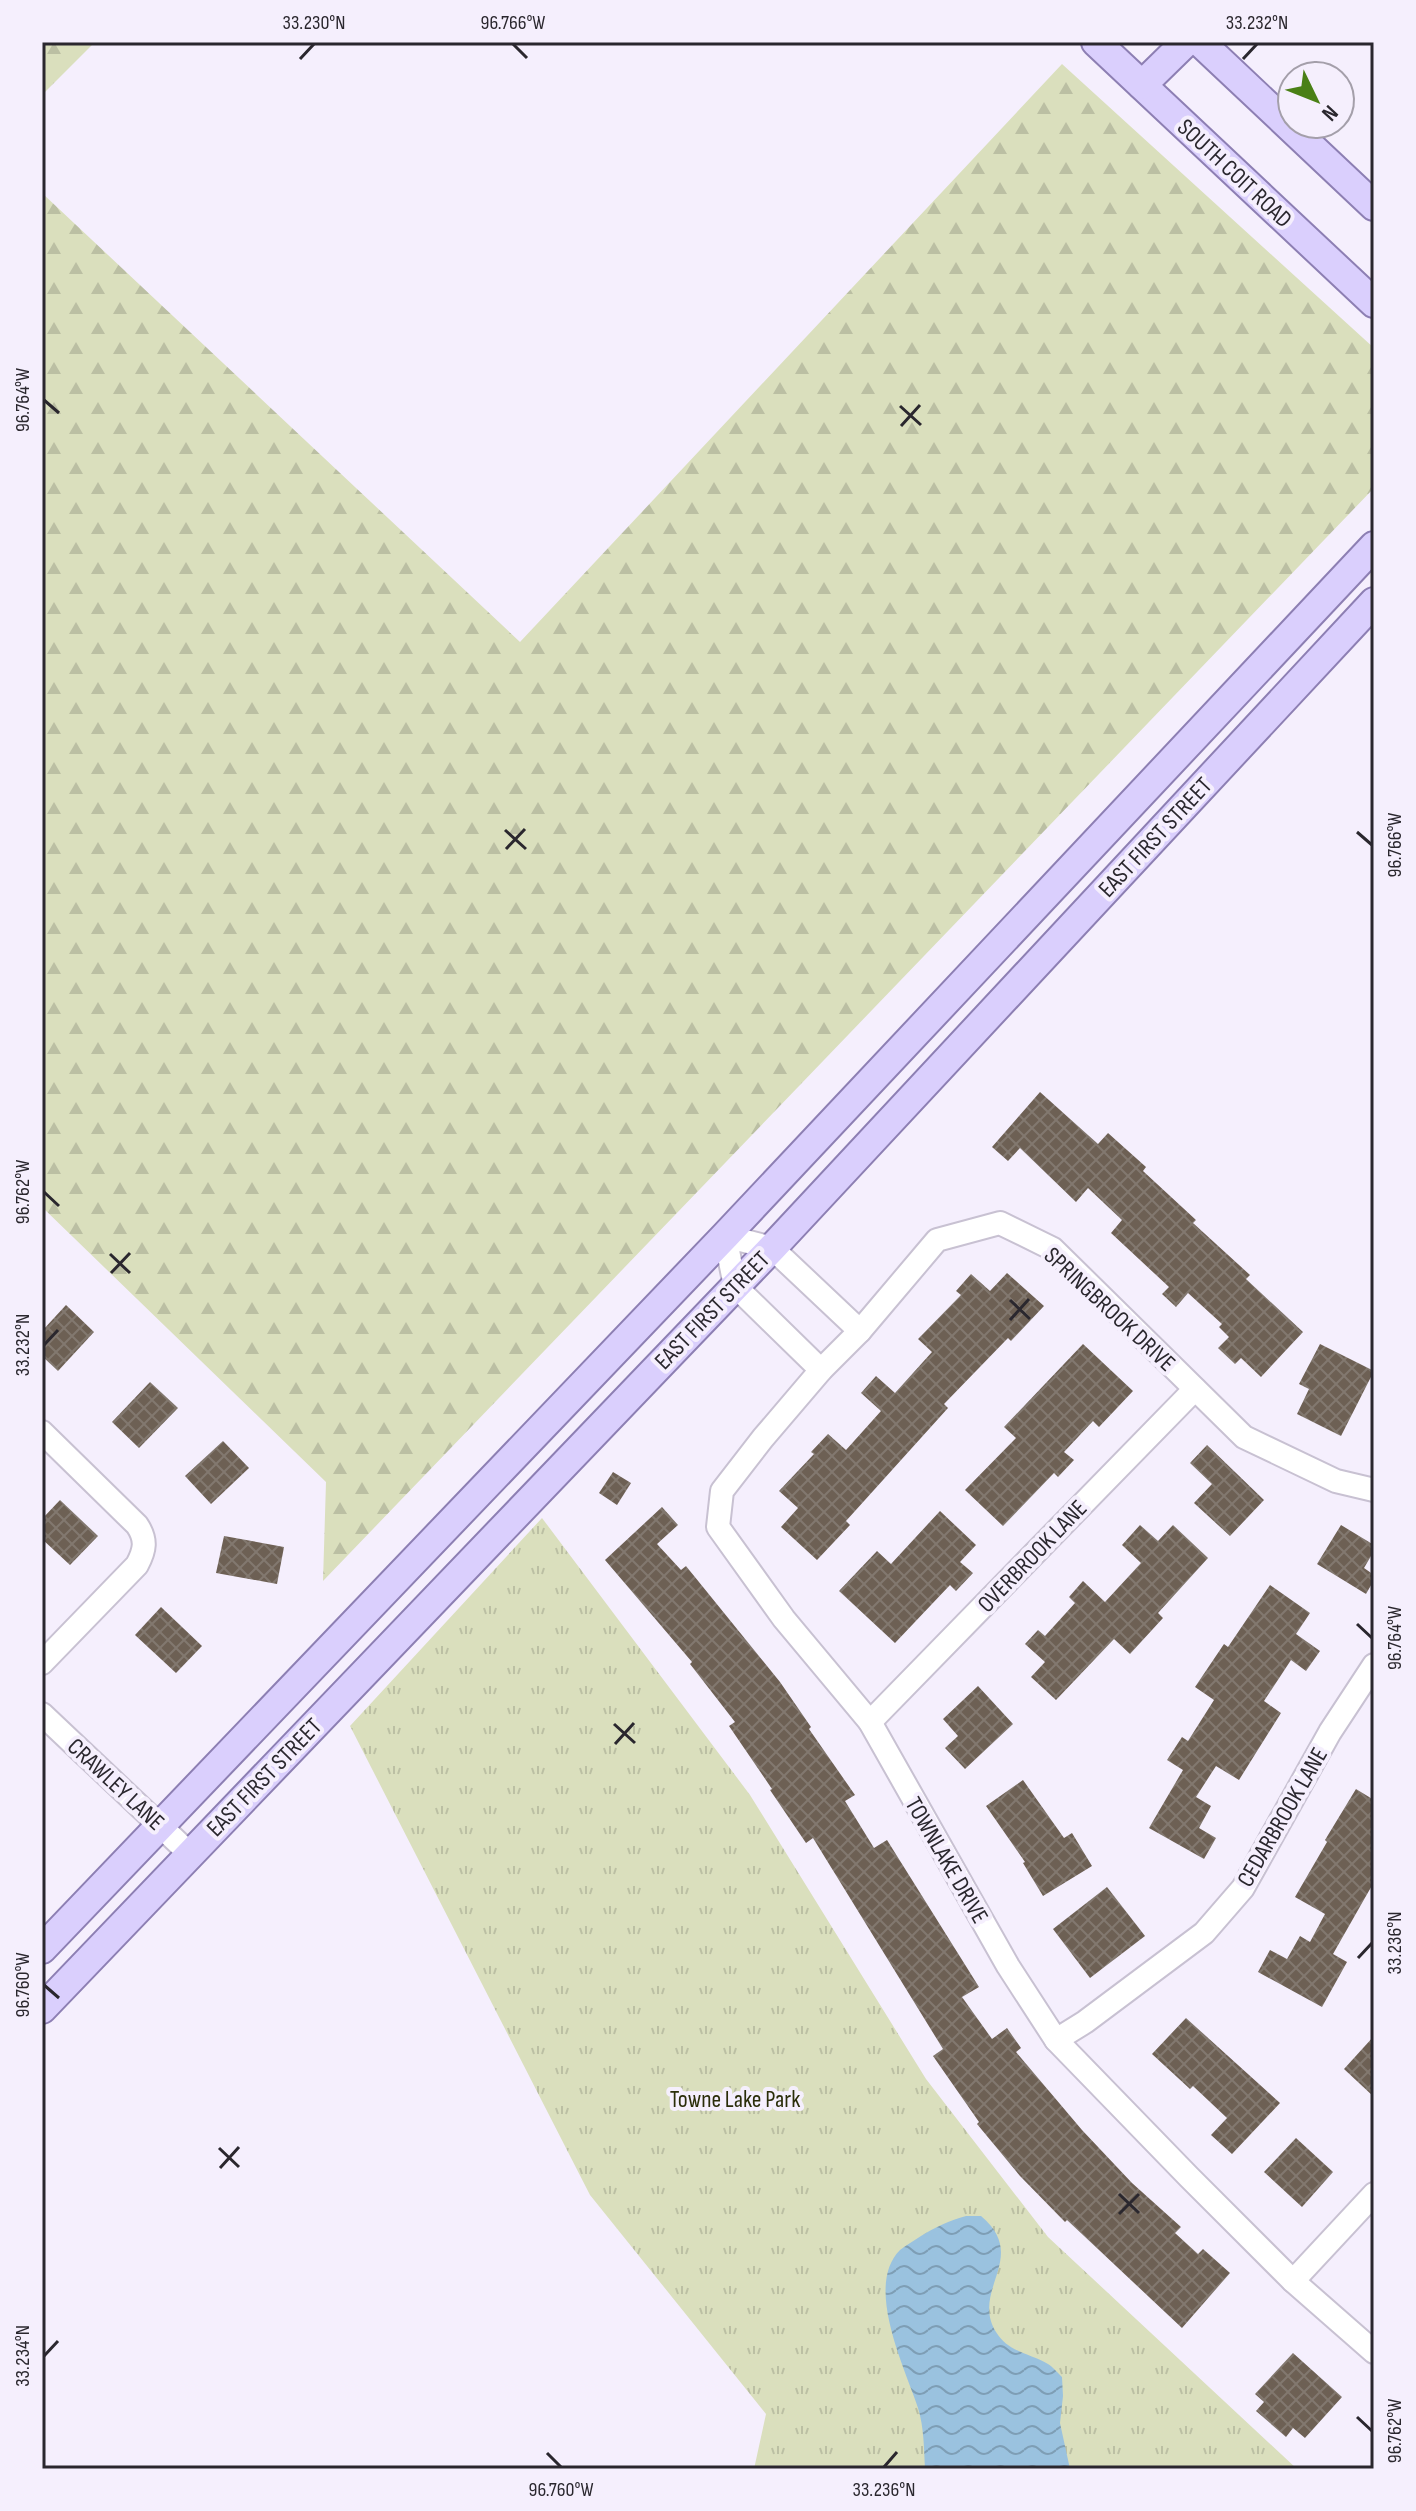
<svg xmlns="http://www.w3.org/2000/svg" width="1416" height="2511" viewBox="0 0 1416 2511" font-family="'Sofia Sans Condensed',sans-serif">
	<defs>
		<pattern id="forest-firs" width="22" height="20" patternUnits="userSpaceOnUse" patternTransform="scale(2)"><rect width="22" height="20" fill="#dadfbd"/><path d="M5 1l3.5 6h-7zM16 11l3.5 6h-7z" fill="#bbbfa3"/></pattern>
		<pattern id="park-tufts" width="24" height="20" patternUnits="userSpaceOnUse" patternTransform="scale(2)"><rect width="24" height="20" fill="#dadfbd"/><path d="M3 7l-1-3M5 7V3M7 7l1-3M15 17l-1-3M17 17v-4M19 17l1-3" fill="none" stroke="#bbbfa3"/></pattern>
		<pattern id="water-waves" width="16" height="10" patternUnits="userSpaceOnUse" patternTransform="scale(2)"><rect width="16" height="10" fill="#9ac2df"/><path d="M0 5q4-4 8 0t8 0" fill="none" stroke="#7e9eb5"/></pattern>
		<pattern id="building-cross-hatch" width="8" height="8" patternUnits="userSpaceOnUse" patternTransform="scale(2)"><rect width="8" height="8" fill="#6d6054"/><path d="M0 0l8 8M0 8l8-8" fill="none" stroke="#82786f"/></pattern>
	</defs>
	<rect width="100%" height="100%" fill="#f5effd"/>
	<!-- forest -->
	<g fill="url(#forest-firs)">
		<path d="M 42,42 L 95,42 L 42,95 Z"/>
		<path d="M 1062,64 L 1374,348 L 1374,488 L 323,1581 L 326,1482 L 42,1207 L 42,193 L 520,642 Z"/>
	</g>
	<!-- park -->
	<path fill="url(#park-tufts)" d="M 542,1518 L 750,1795 L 926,2079 L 1048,2237 L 1297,2469 L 754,2469 L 766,2414 L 590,2195 L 350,1726 Z"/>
	<!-- water -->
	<path fill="url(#water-waves)" d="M 966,2216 L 981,2216 C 1030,2257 970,2290 996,2332 C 1008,2352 1029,2353 1048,2364 C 1053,2367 1058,2373 1062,2377 L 1063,2396 L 1060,2423 L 1070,2469 L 925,2469 C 924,2449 924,2427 918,2408 C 905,2368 864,2286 900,2250 C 906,2245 914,2241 921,2236 C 934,2228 950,2220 966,2216 Z"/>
	<!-- building -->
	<g fill="url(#building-cross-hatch)">
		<path d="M 1040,1092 L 1098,1144 L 1108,1133 L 1146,1167 L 1143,1171 L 1196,1220 L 1193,1223 L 1250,1275 L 1246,1279 L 1303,1332 L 1261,1377 L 1241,1358 L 1235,1364 L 1218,1348 L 1229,1337 L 1219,1327 L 1222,1324 L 1188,1293 L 1176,1307 L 1162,1294 L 1169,1287 L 1111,1233 L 1122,1220 L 1088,1188 L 1076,1202 L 1020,1148 L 1008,1161 L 992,1147 Z"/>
		<path d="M 1007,1273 L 1044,1306 L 1011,1341 L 1008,1338 L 944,1404 L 948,1408 L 846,1521 L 850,1525 L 817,1560 L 781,1527 L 798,1508 L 779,1491 L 814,1454 L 811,1452 L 828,1434 L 846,1450 L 881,1411 L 861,1393 L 876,1376 L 895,1393 L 932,1352 L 918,1339 L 961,1295 L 956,1291 L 971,1274 L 990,1291 Z"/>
		<path d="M 66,1305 L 94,1332 L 58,1371 L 42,1356 L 42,1331 Z"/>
		<path d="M 1083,1344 L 1133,1391 L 1099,1427 L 1093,1421 L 1064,1452 L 1074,1460 L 1058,1477 L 1054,1473 L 1003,1526 L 965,1490 L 1016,1438 L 1004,1427 Z"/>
		<path d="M 1320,1344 L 1374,1371 L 1341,1436 L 1297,1414 L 1309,1389 L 1299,1384 Z"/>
		<path d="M 150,1382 L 178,1408 L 139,1448 L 112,1422 Z"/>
		<path d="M 223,1441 L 249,1468 L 211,1504 L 185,1476 Z"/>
		<path d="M 1207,1445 L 1264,1500 L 1230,1536 L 1194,1503 L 1212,1484 L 1190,1463 Z"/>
		<path d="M 613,1472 L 631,1483 L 617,1505 L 599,1493 Z"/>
		<path d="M 60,1500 L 98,1536 L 70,1565 L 42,1539 L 42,1519 Z"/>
		<path d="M 662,1507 L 678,1525 L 657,1544 L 681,1570 L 686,1566 L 780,1682 L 811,1727 L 809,1729 L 855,1795 L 845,1801 L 874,1848 L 887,1840 L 979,1987 L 962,1997 L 992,2039 L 1007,2028 L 1021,2048 L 1016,2052 L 1082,2130 L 1132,2183 L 1181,2227 L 1175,2233 L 1198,2254 L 1203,2249 L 1230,2273 L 1182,2328 L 1067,2220 L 1065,2222 L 1020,2176 L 977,2124 L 979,2122 L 933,2056 L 943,2049 L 813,1838 L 806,1843 L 770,1790 L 772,1789 L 729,1726 L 735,1722 L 690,1664 L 692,1662 L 605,1560 Z"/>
		<path d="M 940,1511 L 976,1545 L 960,1562 L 973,1573 L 956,1591 L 950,1585 L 895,1643 L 839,1591 L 877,1551 L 891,1564 Z"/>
		<path d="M 1140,1525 L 1158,1541 L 1173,1525 L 1208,1558 L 1158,1613 L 1163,1618 L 1130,1654 L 1114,1639 L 1056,1700 L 1031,1677 L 1045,1662 L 1025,1644 L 1038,1630 L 1045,1636 L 1075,1603 L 1069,1597 L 1083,1581 L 1105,1602 L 1141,1563 L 1122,1545 Z"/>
		<path d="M 1341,1525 L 1374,1545 L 1374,1551 L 1364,1568 L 1374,1575 L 1374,1580 L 1366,1594 L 1317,1564 Z"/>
		<path d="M 224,1536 L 284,1547 L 277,1584 L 216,1573 Z"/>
		<path d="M 1270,1585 L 1310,1613 L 1296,1634 L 1320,1651 L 1306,1671 L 1291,1660 L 1264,1701 L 1281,1713 L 1239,1780 L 1216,1766 L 1196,1797 L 1211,1806 L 1199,1828 L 1216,1838 L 1204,1859 L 1149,1828 L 1183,1770 L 1167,1760 L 1182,1737 L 1188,1741 L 1214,1700 L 1195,1687 L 1224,1644 L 1228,1647 Z"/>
		<path d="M 161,1607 L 202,1646 L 176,1673 L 135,1635 Z"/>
		<path d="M 978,1686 L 1013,1724 L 965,1769 L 945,1748 L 958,1736 L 943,1719 Z"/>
		<path d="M 1023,1780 L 1064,1838 L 1072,1833 L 1092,1866 L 1043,1896 L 1023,1863 L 1025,1862 L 986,1806 Z"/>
		<path d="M 1356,1789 L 1374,1800 L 1374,1882 L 1333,1954 L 1347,1962 L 1322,2007 L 1258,1972 L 1270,1950 L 1287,1959 L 1300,1936 L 1310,1942 L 1325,1914 L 1295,1897 L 1327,1842 L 1325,1840 Z"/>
		<path d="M 1107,1887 L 1145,1936 L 1090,1978 L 1053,1929 Z"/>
		<path d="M 1186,2018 L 1280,2103 L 1232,2154 L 1211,2135 L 1227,2118 L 1193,2086 L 1190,2089 L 1152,2054 Z"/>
		<path d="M 1374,2036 L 1374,2097 L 1344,2069 Z"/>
		<path d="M 1296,2138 L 1333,2172 L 1302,2207 L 1264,2172 Z"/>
		<path d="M 1293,2353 L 1342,2397 L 1305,2438 L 1293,2428 L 1286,2437 L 1256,2411 L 1264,2402 L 1255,2394 Z"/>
	</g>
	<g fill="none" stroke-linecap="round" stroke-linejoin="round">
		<!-- minor casing -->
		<g stroke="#c8c1d2" stroke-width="26">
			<g id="minor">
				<path d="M 821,1370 L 735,1286 L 725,1236 L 772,1248 L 860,1331"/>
				<path d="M 42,1432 L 137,1525 C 147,1540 145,1550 137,1565 L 42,1663"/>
				<path d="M 1374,1490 L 1336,1481 L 1244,1437 L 1053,1249 L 1000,1223 L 937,1240 L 860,1331 L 821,1370 L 763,1438 L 722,1491 L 718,1527 L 784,1619 L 870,1722 L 1008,1966 L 1056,2040 L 1189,2177 L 1293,2281 L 1374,2352"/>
				<path d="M 42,1714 L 190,1854"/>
				<path d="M 870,1722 L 1195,1389"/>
				<path d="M 1056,2040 L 1085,2022 L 1204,1933 L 1243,1888 L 1330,1732 L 1374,1665"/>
				<path d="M 1293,2281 L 1374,2194"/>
			</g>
		</g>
		<!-- major casing -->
		<g stroke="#8d7fb3" stroke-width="32">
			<g id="major">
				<path d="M 1096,42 L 1374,303"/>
				<path d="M 1200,42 L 1374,206"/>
				<path d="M 1142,85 L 1186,42"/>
				<path d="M 42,1949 L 725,1236 L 1374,546"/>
				<path d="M 42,2009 L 772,1248 L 1374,602"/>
			</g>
		</g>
		<!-- minor -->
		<use href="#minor" stroke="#fff" stroke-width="22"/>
		<!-- major -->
		<use href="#major" stroke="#dacffd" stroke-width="28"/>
	</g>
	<!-- ticks -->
	<path fill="none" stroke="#2a272e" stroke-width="3" d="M 513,44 L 527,58M 300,59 L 314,44M 1243,59 L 1257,44M 44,400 L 59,413M 900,406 L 921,425M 901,426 L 920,405M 505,830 L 526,849M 1357,832 L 1372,845M 506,849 L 525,829M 44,1192 L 59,1206M 110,1254 L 130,1273M 111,1273 L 130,1253M 1010,1300 L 1030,1319M 1010,1320 L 1029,1299M 44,1345 L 58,1330M 1357,1624 L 1372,1638M 614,1724 L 635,1743M 615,1744 L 634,1723M 1358,1958 L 1372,1943M 44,1985 L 59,1998M 219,2148 L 239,2167M 220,2168 L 239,2147M 1119,2194 L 1139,2213M 1119,2214 L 1139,2194M 44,2356 L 58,2341M 1357,2417 L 1372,2431M 547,2453 L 561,2467M 884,2467 L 897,2452"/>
	<g text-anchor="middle" stroke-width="8" stroke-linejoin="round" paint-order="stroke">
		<!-- street labels -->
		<g font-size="24" fill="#2a272e" stroke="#f5effd">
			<text transform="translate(1235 173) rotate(43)" y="8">SOUTH COIT ROAD</text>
			<text transform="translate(1155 837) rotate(-47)" y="8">EAST FIRST STREET</text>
			<text transform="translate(1110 1309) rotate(43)" y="8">SPRINGBROOK DRIVE</text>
			<text transform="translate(712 1310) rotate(-46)" y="8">EAST FIRST STREET</text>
			<text transform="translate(1032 1556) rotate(-46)" y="8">OVERBROOK LANE</text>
			<text transform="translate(264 1777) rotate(-46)" y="8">EAST FIRST STREET</text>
			<text transform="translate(116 1784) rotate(43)" y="8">CRAWLEY LANE</text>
			<text transform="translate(1282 1817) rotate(-60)" y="8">CEDARBROOK LANE</text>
			<text transform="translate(947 1860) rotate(60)" y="8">TOWNLAKE DRIVE</text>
		</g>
		<!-- park labels -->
		<g font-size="24" fill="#2a2d09" stroke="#f5effd">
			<text x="735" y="2107">Towne Lake Park</text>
		</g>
	</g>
	<!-- border -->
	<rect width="1416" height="2511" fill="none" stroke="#f5effd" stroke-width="88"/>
	<!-- north arrow -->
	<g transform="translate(1316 100) rotate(133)"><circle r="38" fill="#f5effd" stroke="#a49faa" stroke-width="2"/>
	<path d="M0-6L14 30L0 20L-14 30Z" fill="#4a8016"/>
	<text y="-12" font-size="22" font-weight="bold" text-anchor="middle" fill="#2a272e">N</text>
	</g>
	<rect x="44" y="44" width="1328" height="2423" fill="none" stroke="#2a272e" stroke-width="3"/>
	<g font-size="20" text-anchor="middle" fill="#2a272e">
		<text x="314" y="29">33.230°N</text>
		<text x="513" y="29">96.766°W</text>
		<text x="1257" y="29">33.232°N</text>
		<text transform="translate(22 400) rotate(-90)" y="7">96.764°W</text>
		<text transform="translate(1394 845) rotate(-90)" y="7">96.766°W</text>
		<text transform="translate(22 1192) rotate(-90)" y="7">96.762°W</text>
		<text transform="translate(22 1345) rotate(-90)" y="7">33.232°N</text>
		<text transform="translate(1394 1638) rotate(-90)" y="7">96.764°W</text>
		<text transform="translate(1394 1943) rotate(-90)" y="7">33.236°N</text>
		<text transform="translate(22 1985) rotate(-90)" y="7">96.760°W</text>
		<text transform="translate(22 2356) rotate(-90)" y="7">33.234°N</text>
		<text transform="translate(1394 2431) rotate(-90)" y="7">96.762°W</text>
		<text x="561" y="2496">96.760°W</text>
		<text x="884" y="2496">33.236°N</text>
	</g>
</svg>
